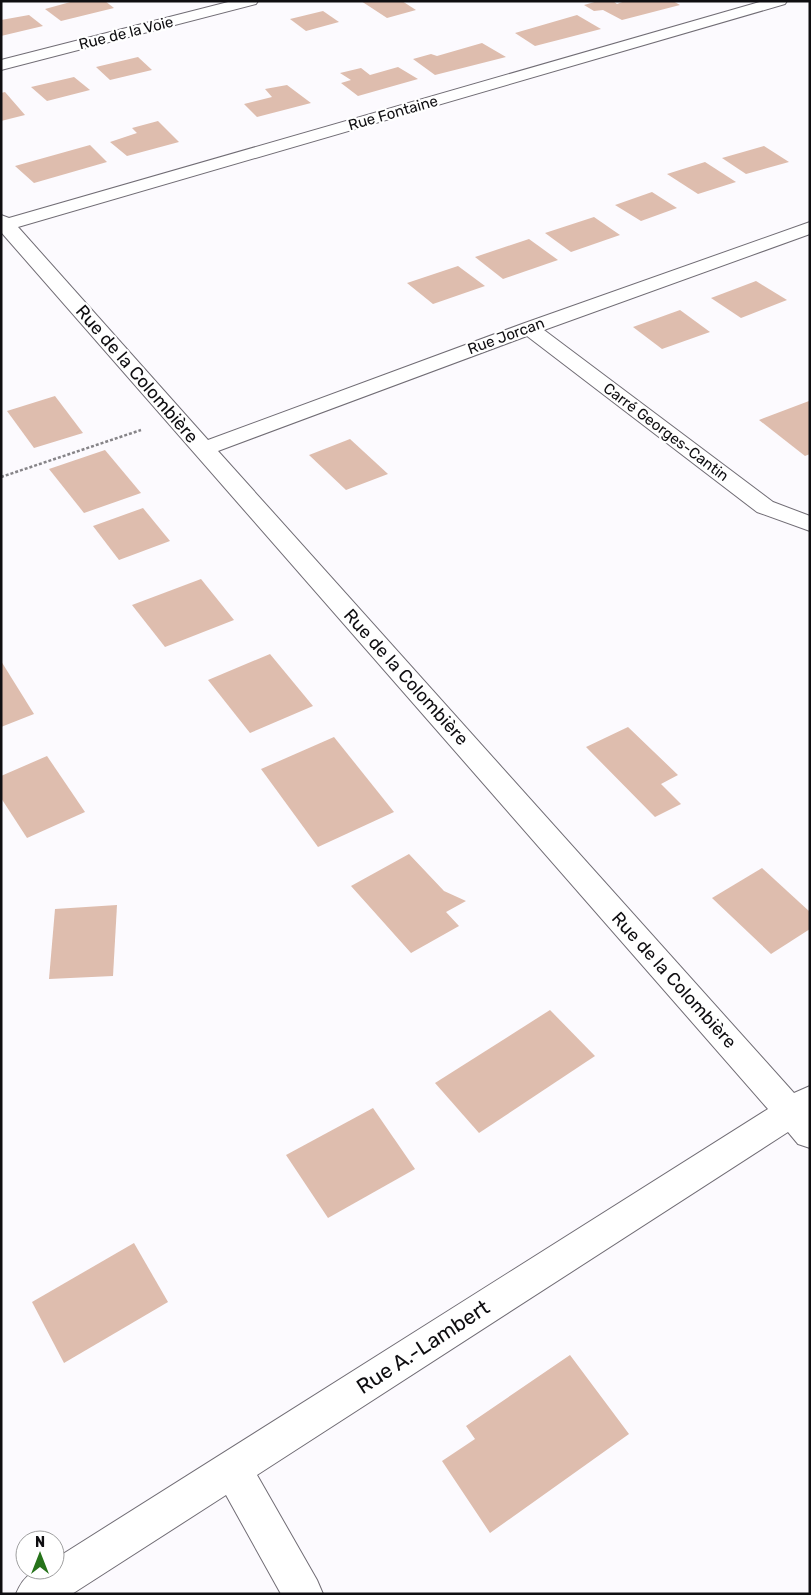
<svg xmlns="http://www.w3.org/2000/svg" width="811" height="1595" viewBox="0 0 811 1595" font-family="Rubik,sans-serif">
	<rect width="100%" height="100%" fill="#fcfafe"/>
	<!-- building -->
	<g fill="#debdae">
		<path d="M 74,1 L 105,1 L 114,8 L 61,21 L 45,9 Z"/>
		<path d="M 361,1 L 402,1 L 416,10 L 387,18 Z"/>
		<path d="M 598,1 L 613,1 L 617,4 L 625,1 L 673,1 L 680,5 L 622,20 L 603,10 L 594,11 L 584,5 Z"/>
		<path d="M 323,11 L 339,22 L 306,31 L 290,19 Z"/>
		<path d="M 29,15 L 43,26 L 1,36 L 1,20 Z"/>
		<path d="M 577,15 L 601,29 L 535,46 L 515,33 Z"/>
		<path d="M 482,43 L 506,57 L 435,75 L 413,59 L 431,54 L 437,56 Z"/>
		<path d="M 138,57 L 152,70 L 110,80 L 96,67 Z"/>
		<path d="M 398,67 L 418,79 L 358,96 L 341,83 L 351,80 L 340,73 L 361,68 L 370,75 Z"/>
		<path d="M 74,77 L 90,90 L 47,101 L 31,87 Z"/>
		<path d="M 287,85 L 311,103 L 257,117 L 244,104 L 272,97 L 265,89 Z"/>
		<path d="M 5,92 L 25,115 L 1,121 L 1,93 Z"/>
		<path d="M 158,121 L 179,142 L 127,156 L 110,142 L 137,133 L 132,128 Z"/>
		<path d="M 90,145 L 107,162 L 34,183 L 15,166 Z"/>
		<path d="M 764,146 L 789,162 L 746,174 L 722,158 Z"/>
		<path d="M 705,162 L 736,182 L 698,194 L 667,174 Z"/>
		<path d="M 652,192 L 677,208 L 641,221 L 615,205 Z"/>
		<path d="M 594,217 L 620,235 L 571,252 L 545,233 Z"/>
		<path d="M 529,239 L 558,260 L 503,279 L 475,257 Z"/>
		<path d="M 458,266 L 485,286 L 433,304 L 407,283 Z"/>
		<path d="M 756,281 L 787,300 L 741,318 L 711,298 Z"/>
		<path d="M 680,310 L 710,332 L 662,349 L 633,327 Z"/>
		<path d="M 55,396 L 83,433 L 34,448 L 7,411 Z"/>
		<path d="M 809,401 L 810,454 L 805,456 L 759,420 Z"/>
		<path d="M 350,439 L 388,474 L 346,490 L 309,455 Z"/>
		<path d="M 105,450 L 141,493 L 84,513 L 49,469 Z"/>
		<path d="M 143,508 L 170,541 L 119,560 L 93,526 Z"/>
		<path d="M 201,579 L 234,620 L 165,647 L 132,605 Z"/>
		<path d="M 270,654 L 313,706 L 250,733 L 208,680 Z"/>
		<path d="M 1,661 L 34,714 L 1,727 Z"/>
		<path d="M 628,727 L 678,775 L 661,784 L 681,804 L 655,817 L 586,747 Z"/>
		<path d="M 334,737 L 394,812 L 318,847 L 261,769 Z"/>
		<path d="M 47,756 L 85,812 L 27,838 L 1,798 L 1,776 Z"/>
		<path d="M 409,854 L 444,891 L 466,901 L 446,912 L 459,926 L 411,953 L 351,886 Z"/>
		<path d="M 762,868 L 810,912 L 810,929 L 771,954 L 712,898 Z"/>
		<path d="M 117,905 L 113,976 L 49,979 L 55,909 Z"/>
		<path d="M 550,1010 L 595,1056 L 479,1133 L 435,1083 Z"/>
		<path d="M 373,1108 L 415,1169 L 328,1218 L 286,1155 Z"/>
		<path d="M 134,1243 L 168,1302 L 64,1363 L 32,1302 Z"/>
		<path d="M 570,1355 L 629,1434 L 490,1533 L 442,1461 L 475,1439 L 466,1426 Z"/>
	</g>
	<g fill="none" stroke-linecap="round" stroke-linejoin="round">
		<!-- minor casing -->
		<g stroke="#716d75" stroke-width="2">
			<g id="minor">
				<path d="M 232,1 L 258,1 L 256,4 L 1,70 L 1,60 Z"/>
				<path d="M 763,1 L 787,1 L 785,4 L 18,227 L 208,440 L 522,324 L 810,222 L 810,234 L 544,330 L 773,502 L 810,516 L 810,531 L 757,512 L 527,336 L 218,451 L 794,1093 L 810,1086 L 810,1148 L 798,1144 L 788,1132 L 257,1475 L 317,1580 L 323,1594 L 281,1594 L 226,1495 L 72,1594 L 16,1594 C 25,1573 33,1570 55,1570 L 55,1559 L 768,1109 L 1,232 L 1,215 L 9,218 Z"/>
			</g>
		</g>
		<!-- path -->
		<path stroke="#868488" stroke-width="2.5" stroke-dasharray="3 2" stroke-linecap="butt" d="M 1,477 L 141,430"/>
		<!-- minor -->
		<use href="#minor" fill="#fff" fill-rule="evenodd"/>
	</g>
	<g text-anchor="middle" stroke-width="4.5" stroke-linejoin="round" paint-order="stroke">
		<!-- far-street labels -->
		<g font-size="15" fill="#0f0e11" stroke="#fff">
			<text transform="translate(126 33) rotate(-14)" y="5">Rue de la Voie</text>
			<text transform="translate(393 113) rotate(-16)" y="5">Rue Fontaine</text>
			<text transform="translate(506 336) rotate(-20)" y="5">Rue Jorcan</text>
			<text transform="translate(666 432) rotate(37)" y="5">Carré Georges-Cantin</text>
		</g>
		<!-- street labels -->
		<g font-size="18" fill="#0f0e11" stroke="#fff">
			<text transform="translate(137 374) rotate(49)" y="6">Rue de la Colombière</text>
			<text transform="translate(406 677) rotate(48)" y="6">Rue de la Colombière</text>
			<text transform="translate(674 980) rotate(48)" y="6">Rue de la Colombière</text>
		</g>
		<!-- near-street labels -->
		<g font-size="21" fill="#0f0e11" stroke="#fff">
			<text transform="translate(423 1347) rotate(-33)" y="7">Rue A.-Lambert</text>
		</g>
	</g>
	<!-- border -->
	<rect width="811" height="1595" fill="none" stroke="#0f0e11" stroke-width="5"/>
	<!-- north arrow -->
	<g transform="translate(40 1555)"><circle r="24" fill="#ffffff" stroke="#9f9fa0"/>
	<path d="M0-4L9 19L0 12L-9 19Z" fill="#26731a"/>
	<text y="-8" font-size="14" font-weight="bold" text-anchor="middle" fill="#0f0e11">N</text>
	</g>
</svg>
